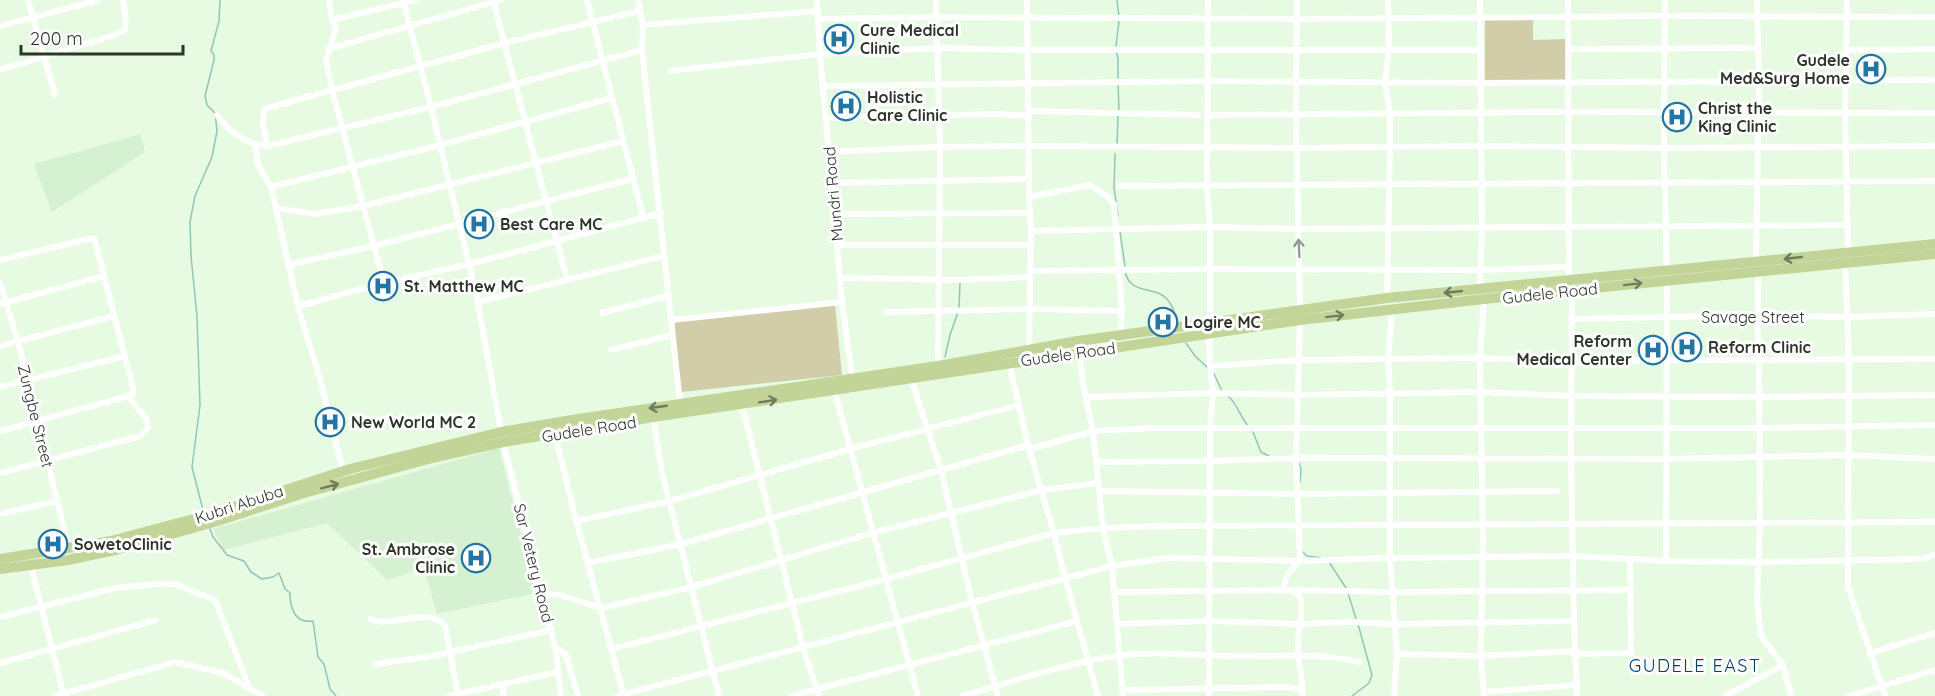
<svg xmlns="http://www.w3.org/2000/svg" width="1935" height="696" viewBox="0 0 1935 696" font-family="Quicksand,sans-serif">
	<rect width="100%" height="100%" fill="#e6fbe2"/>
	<!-- built -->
	<g fill="#d6f0d2">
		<path d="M 141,134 L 145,152 L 52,212 L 34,164 Z"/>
		<path d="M 499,448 L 536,593 L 437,614 L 424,568 L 387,580 L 327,523 L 223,550 L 213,529 Z"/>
	</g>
	<!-- green -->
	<g fill="#d1cda9">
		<path d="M 1485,18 L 1533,20 L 1533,40 L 1567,39 L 1567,81 L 1485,82 Z"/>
		<path d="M 835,305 L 842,375 L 681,392 L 674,321 Z"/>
	</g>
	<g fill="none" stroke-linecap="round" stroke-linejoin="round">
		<!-- stream -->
		<g stroke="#93c4ba" stroke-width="1.5">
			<path d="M 1117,0 L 1119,17"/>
			<path d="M 1116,46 L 1119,21"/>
			<path d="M 1116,51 L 1118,58 L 1118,78"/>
			<path d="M 1118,83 L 1119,111"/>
			<path d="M 1117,144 L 1118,116"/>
			<path d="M 1115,154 L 1114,187 L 1118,216"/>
			<path d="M 1120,232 L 1125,266"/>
			<path d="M 1125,271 C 1130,296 1154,285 1167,299 C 1173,305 1175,314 1177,322"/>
			<path d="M 959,308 L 960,282"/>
			<path d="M 1186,343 L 1195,356 L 1208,368"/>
			<path d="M 945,357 L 950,335 L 958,312"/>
			<path d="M 1214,374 L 1222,391"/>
			<path d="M 1228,396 C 1237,403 1240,417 1248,426"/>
			<path d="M 1253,432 L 1261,452 L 1269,456"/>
			<path d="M 1299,463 L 1301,469 L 1300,482"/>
			<path d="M 203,510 L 192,467 L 200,405 L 197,316 L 191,256 L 190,222 L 195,196 L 212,157 L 217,131 L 215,113 L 207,105 L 205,96 L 214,60 L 214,55 L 211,51 L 219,21 L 220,0"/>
			<path d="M 210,529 L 213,537 L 227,555 L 244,561 L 251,572 L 262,579 L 273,577 L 279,573 L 285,589 L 290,593 C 290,608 295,624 313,621 L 318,657 L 324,664 L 330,689 L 336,696"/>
			<path d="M 1303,552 L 1307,556 L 1323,558"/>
			<path d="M 1329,562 L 1346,588"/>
			<path d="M 1348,593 L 1356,619"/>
			<path d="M 1352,696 L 1369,683 L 1372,675 L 1358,624"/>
		</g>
		<!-- minor -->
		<g stroke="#fff" stroke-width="6">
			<path d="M 28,0 L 55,95"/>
			<path d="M 329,0 L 332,20 L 336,28 L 326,60 L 332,90 L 384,283"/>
			<path d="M 403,0 L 431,107 L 476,293 L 503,442 L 556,651 L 561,696"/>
			<path d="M 493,0 L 567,280"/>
			<path d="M 587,0 L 643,217"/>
			<path d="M 638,0 L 643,25 L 642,50 L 680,403"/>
			<path d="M 817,0 L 820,54 L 842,302 L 853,382"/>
			<path d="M 936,0 L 940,147 L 938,366"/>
			<path d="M 1027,0 L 1029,197 L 1031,231 L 1029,349"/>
			<path d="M 1208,0 L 1207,185 L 1210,227 L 1210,323"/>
			<path d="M 1297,0 L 1296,114 L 1300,309"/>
			<path d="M 1568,0 L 1569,280"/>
			<path d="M 1665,0 L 1664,148 L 1667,280 L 1666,561"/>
			<path d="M 1847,0 L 1845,113 L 1848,253"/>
			<path d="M 819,19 L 936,17 L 1297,19 L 1666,16 L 1935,17"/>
			<path d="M 332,20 L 416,0"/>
			<path d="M 643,25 L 818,11"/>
			<path d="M 0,26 L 99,0"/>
			<path d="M 328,49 L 501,0"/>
			<path d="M 1569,49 L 1757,48"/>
			<path d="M 1846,50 L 1935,49"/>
			<path d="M 0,70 L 115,35 L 125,30 L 126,21 L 123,0"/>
			<path d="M 670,71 L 820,54 L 938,48 L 1029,50 L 1480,50"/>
			<path d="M 823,86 L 1208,81 L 1481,83 L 1935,80"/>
			<path d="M 1029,111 L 1198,115"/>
			<path d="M 217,115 C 229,132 246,144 267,146 L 431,107 L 642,50"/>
			<path d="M 1209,115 L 1568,112 L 1935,113"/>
			<path d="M 826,118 L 999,114 L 1029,116"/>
			<path d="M 255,144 L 258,165 L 271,187 L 298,306 L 320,379 L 343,471"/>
			<path d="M 267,146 L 263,123 L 264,110 L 267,108 L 505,43 L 639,11"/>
			<path d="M 829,152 L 940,147 L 1029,146 L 1298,148 L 1481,146 L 1664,148 L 1935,146"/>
			<path d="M 832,183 L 1029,179"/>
			<path d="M 1119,186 L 1935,181"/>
			<path d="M 271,187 L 440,145 L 612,98"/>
			<path d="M 1029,197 L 1090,185 L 1108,197 L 1114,204 L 1122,311 L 1120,335"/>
			<path d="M 276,208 L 314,214 L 363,206 L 623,141"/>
			<path d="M 834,214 L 1030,213"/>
			<path d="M 1031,231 L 1210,227 L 1298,229 L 1847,225"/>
			<path d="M 837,245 L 1031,245"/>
			<path d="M 0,260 L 93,238 L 95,241 L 134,392 L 132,395 L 0,431"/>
			<path d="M 1756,262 L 1759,80 L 1757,0"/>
			<path d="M 1845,262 L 1849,360 L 1848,587 L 1885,696"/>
			<path d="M 288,265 L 374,246 L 632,179"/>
			<path d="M 1030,271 L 1210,269 L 1480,270 L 1569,267"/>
			<path d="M 1758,272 C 1759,302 1756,331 1759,361 L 1760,524 L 1757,600 L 1761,634 L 1766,643 L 1783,665 L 1791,696"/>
			<path d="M 841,278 L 959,280 L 1030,277"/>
			<path d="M 0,283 L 18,341 L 69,549"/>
			<path d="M 1480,288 L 1482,227 L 1480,0"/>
			<path d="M 1572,291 L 1571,457 L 1574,621"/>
			<path d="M 1387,298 L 1390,147 L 1390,113 L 1385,82 L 1389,50 L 1388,0"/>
			<path d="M 478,302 L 663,256"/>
			<path d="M 0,304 L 104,276"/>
			<path d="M 298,306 L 384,283 L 470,264 L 661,213"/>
			<path d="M 1392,309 L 1388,359 L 1390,394 L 1390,558 L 1397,654 L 1394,696"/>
			<path d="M 887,312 L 1030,309 L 1122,311"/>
			<path d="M 602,313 L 668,296"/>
			<path d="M 1572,319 L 1756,315 L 1847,317 L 1935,314"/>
			<path d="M 671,320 L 842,302"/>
			<path d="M 1078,341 L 1083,383 L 1093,431 L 1103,528 L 1112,566 L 1123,696"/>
			<path d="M 0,346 L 114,316"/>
			<path d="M 611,350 L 672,335"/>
			<path d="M 1009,363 L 1028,445 L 1054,533 L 1065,578 L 1098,696"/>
			<path d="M 1210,366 L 1298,360 L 1480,358 L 1571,361 L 1935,359"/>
			<path d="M 911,378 L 941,470 L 1028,445"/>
			<path d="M 0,387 L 125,356"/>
			<path d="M 1086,397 L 1213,393 L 1298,395 L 1481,392 L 1572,396 L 1759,397 L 1935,395"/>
			<path d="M 742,405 L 803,647 L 819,696"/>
			<path d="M 653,417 L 662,473 L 719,696"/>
			<path d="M 555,434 L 576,520 L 624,696"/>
			<path d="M 1030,449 L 1093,431 L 1151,428 L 1760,428 L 1935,425"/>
			<path d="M 1096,462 L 1211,461 L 1296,458 L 1666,459 L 1847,455 L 1935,459"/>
			<path d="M 0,473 L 140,436 L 148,428 L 147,420 L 128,396"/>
			<path d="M 1099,491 L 1297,494 L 1557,491"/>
			<path d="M 0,514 L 57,501"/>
			<path d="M 577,521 L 670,501 L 850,449 L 1019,405"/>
			<path d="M 588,563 L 681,544 L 941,470 L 972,602 L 998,696"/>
			<path d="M 31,566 L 64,696"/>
			<path d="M 1283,590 L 1287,575 L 1300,561 L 1296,458 L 1300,320"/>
			<path d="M 1290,590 L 1391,592 L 1629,590"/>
			<path d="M 1114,592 L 1283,590 C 1289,590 1297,591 1300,597 C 1304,606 1298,634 1298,644 C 1297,662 1304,678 1302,696"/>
			<path d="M 542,593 L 559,595 L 601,608 L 692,587 L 872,533 L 1042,490 L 1098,483"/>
			<path d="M 0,617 L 115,588 L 158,584 L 175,584 L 215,600 L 249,687"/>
			<path d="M 370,619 C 393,629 428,605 445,626 L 458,694"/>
			<path d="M 1117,624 L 1210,621 L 1299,624 L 1351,622 L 1393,624"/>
			<path d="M 1395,624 L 1574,621 L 1577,696"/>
			<path d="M 555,647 L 566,655 L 578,696"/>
			<path d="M 612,649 L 886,579 L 834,389"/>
			<path d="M 1870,653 L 1935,633"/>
			<path d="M 1397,654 L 1481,656 L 1575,651"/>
			<path d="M 1573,654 L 1631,653 L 1630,559"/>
			<path d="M 0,663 L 156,620"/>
			<path d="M 376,664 L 433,656 L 551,630"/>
			<path d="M 502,684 L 504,696"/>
			<path d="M 1123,690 L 1287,687 L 1303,690"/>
			<path d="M 1484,692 L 1577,685"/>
			<path d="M 56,696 L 175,662 L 223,673 L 263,696"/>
			<path d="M 449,696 L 558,672"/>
			<path d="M 617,696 L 1112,566 L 1167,558 L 1300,561 L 1390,558 L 1573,556 L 1666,561 L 1758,562 L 1923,559 L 1935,554"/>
			<path d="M 791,696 L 1077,621"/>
			<path d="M 918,696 L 886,579 L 1054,533 L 1103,528 L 1167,526 L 1935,522"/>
			<path d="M 962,696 C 1013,682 1065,663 1117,656 C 1159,650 1203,657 1245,656 C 1283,656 1322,653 1359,662"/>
			<path d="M 1209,696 L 1210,428 L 1213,393 L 1210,366 L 1209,334"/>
			<path d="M 1484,696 L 1481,656 L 1483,535 L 1480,358 L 1484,299"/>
			<path d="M 1725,696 L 1783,665"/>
			<path d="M 1849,696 L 1935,670"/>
		</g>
		<!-- trunk -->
		<g stroke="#c3d498" stroke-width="10">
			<path d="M 0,559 L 111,541 L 212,514 L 350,469 L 501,432 L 572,420 L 938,366 L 1078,341 L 1387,298 L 1935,244"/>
			<path d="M 0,569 L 68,560 L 115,550 L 214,522 L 304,493 L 432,458 L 503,442 L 653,417 L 1300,320 L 1484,299 L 1935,254"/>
		</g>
	</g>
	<!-- one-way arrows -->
	<defs><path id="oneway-shaft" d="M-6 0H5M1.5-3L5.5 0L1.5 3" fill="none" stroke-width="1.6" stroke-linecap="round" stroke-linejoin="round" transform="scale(1.5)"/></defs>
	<use stroke="#969a95" href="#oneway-shaft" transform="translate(1299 248) rotate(-93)"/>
	<g stroke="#707d5c">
		<use href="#oneway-shaft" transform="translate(1793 258) rotate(174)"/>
		<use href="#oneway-shaft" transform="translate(1633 284) rotate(-7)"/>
		<use href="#oneway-shaft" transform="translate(1453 292) rotate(174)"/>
		<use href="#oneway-shaft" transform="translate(1335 316) rotate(-7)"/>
		<use href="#oneway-shaft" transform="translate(768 401) rotate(-9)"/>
		<use href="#oneway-shaft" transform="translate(658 407) rotate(172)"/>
		<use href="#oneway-shaft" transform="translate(330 486) rotate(-15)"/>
	</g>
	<!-- icons -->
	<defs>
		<g id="hospital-ring" transform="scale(1.5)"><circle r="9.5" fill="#fff" stroke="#2474a5" stroke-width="1.5"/><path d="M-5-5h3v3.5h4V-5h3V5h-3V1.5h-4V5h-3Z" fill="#2474a5"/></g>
	</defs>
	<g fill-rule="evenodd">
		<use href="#hospital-ring" x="839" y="39"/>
		<use href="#hospital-ring" x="1871" y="69"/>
		<use href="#hospital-ring" x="846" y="106"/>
		<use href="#hospital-ring" x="1677" y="117"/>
		<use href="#hospital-ring" x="479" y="224"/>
		<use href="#hospital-ring" x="383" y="286"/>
		<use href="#hospital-ring" x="1163" y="322"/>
		<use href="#hospital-ring" x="1687" y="347"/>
		<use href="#hospital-ring" x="1653" y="350"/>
		<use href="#hospital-ring" x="330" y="422"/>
		<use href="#hospital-ring" x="53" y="544"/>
		<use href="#hospital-ring" x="476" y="558"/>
	</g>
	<g text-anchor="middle" stroke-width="6" stroke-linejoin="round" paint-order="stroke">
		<!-- poi labels -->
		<g font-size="16" font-weight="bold" fill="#2d352b" stroke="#fff" text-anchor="start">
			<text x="860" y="36">Cure Medical<tspan x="860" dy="18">Clinic</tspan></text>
			<text x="1850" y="66" text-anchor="end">Gudele<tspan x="1850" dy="18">Med&amp;Surg Home</tspan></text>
			<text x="867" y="103">Holistic<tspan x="867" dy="18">Care Clinic</tspan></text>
			<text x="1698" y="114">Christ the<tspan x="1698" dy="18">King Clinic</tspan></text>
			<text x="500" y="230">Best Care MC</text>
			<text x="404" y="292">St. Matthew MC</text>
			<text x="1184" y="328">Logire MC</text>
			<text x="1632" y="347" text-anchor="end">Reform<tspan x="1632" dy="18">Medical Center</tspan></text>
			<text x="1708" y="353">Reform Clinic</text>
			<text x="351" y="428">New World MC 2</text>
			<text x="74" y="550">SowetoClinic</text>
			<text x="455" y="555" text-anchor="end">St. Ambrose<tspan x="455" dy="18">Clinic</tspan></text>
		</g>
		<!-- street labels -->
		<g font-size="16" fill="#2d352b" stroke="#fff">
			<text transform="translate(833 194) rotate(-95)" y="6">Mundri Road</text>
			<text transform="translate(1550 293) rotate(-6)" y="6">Gudele Road</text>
			<text x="1753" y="323">Savage Street</text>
			<text transform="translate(1068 354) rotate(-8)" y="6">Gudele Road</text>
			<text transform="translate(36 416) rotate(76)" y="6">Zungbe Street</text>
			<text transform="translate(589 429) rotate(-9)" y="6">Gudele Road</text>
			<text transform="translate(239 504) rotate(-18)" y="6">Kubri Abuba</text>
			<text transform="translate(534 563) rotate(76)" y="6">Sar Vetery Road</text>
		</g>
		<!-- neighbourhood labels -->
		<g font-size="18" letter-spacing="1.5" fill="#054062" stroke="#fff">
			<text x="1695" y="672">GUDELE EAST</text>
		</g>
	</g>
	<!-- scale -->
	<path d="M21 45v9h162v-9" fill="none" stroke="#2d352b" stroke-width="3"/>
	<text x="30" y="45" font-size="18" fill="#2d352b" stroke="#ffffff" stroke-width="4.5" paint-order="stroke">200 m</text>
</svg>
